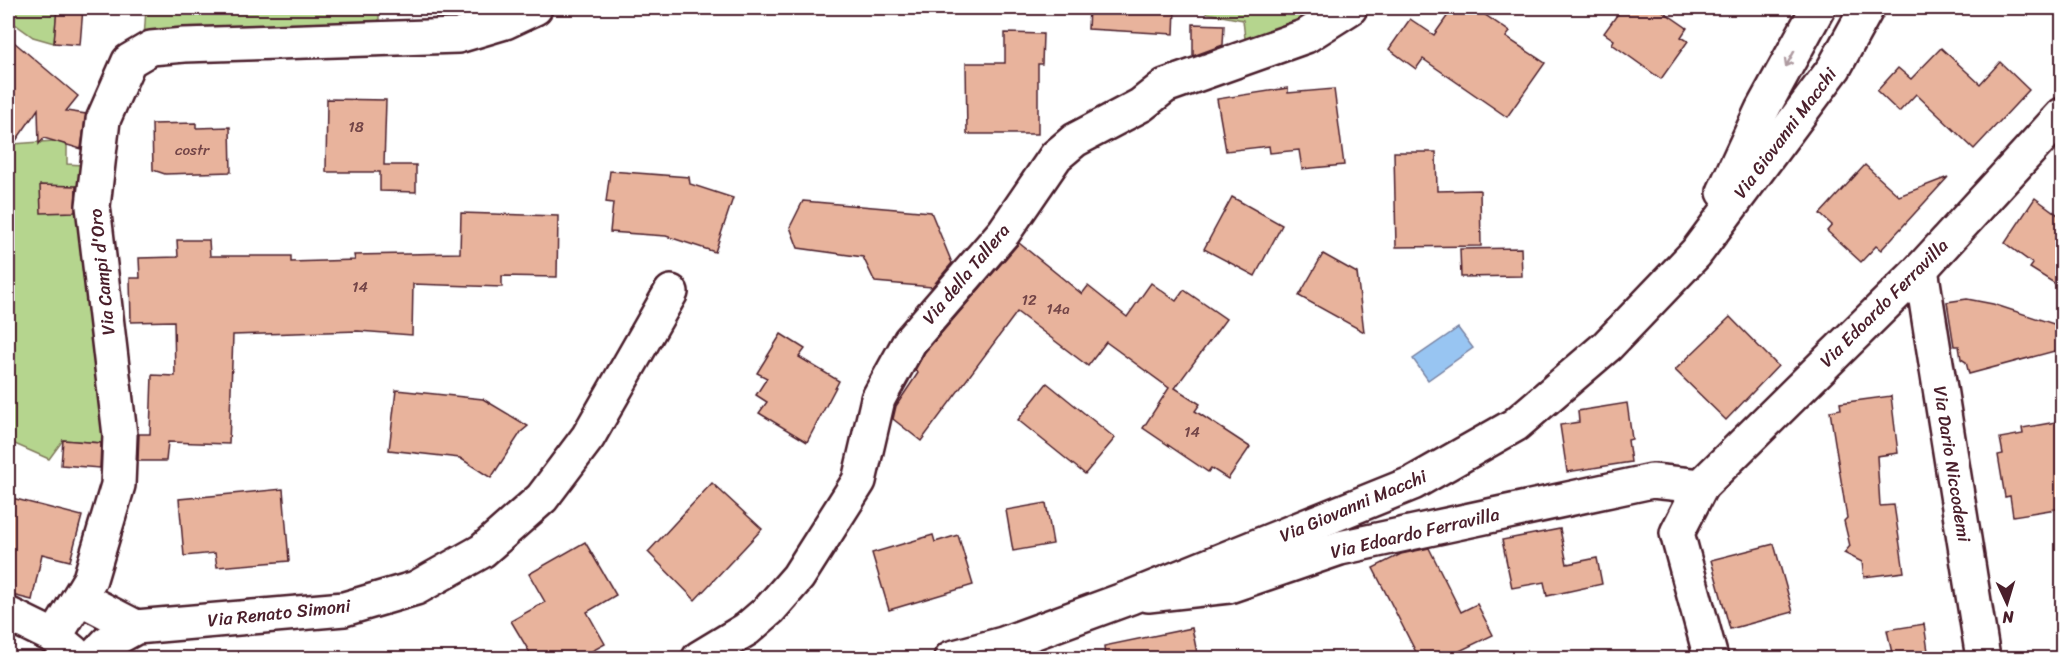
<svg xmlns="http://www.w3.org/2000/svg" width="2070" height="666" viewBox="0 0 2070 666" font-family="Sriracha,sans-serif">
	<rect width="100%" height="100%" fill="#fff"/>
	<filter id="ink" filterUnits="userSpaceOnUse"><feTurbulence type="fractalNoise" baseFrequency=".0167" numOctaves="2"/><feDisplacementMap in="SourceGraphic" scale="12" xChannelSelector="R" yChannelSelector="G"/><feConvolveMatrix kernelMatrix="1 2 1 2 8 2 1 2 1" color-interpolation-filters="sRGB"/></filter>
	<g filter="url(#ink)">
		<!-- green -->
		<g fill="#b5d58e" stroke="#807a5c" stroke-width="1.5">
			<path d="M 8,8 L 57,8 L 54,43 L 33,37 L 8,19 Z"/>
			<path d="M 146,8 L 379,8 L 379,32 C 307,30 211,17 144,39 Z"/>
			<path d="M 1204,8 L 1322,8 L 1299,23 L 1246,48 L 1243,20 L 1206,13 Z"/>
			<path d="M 54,141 L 67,145 L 67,164 L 82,165 L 109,439 L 104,443 L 63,440 L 49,459 L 8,441 L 8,152 L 13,144 Z"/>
		</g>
		<!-- water -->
		<path fill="#98c5f2" stroke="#7983a2" stroke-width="1.5" d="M 1458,328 L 1473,348 L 1428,380 L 1413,359 Z"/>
		<!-- building -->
		<g fill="#e8b39c" stroke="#4a1f2b" stroke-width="1.5">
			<path d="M 57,8 L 83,8 L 80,45 L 54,43 Z"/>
			<path d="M 1089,8 L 1175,8 L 1174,34 L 1088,29 Z"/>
			<path d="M 1453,8 L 1475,8 L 1510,32 L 1506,37 L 1545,63 L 1507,117 L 1423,59 L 1416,69 L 1389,49 L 1410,19 L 1434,35 Z"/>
			<path d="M 1622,8 L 1658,8 L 1687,28 L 1681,37 L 1688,41 L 1661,79 L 1612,44 L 1614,40 L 1604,33 Z"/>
			<path d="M 1193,24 L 1224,25 L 1223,45 L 1193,56 Z"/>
			<path d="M 1005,33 L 1043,34 L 1042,64 L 1038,64 L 1038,134 L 967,134 L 966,63 L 1005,63 Z"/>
			<path d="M 8,37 L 78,96 L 66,111 L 86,114 L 81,149 L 44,138 L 39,144 L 38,109 L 8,152 Z"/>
			<path d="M 1941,48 L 1980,84 L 2000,62 L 2029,90 L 1974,149 L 1916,94 L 1899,112 L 1877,91 L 1898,68 L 1911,79 Z"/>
			<path d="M 1288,88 L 1288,93 L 1334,89 L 1344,165 L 1302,169 L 1299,150 L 1270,153 L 1269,146 L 1226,151 L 1217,99 Z"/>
			<path d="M 327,99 L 386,100 L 384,165 L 416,165 L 416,192 L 380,191 L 380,172 L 326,172 Z"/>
			<path d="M 196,123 L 196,128 L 230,127 L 231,172 L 165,174 L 153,170 L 152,124 Z"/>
			<path d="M 1394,152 L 1436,152 L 1437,191 L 1480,190 L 1481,246 L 1396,247 Z"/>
			<path d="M 1865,165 L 1899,196 L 1948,177 L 1881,250 L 1876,246 L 1861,262 L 1827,231 L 1832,225 L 1820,214 Z"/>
			<path d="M 610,171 L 689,177 L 690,184 L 733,198 L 715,252 L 666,236 L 610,232 L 613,203 L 606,202 Z"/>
			<path d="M 40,185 L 76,186 L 75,212 L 41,213 Z"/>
			<path d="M 1232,197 L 1282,225 L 1255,276 L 1204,249 Z"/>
			<path d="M 2035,198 L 2062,218 L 2062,288 L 2030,268 L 2033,264 L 2005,243 Z"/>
			<path d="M 803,201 L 931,212 L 952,263 L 932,287 L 875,282 L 863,257 L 798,248 L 790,227 Z"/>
			<path d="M 461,213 L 558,216 L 557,277 L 502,276 L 502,287 L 413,284 L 412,335 L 358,331 L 233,335 L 229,444 L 168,442 L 166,461 L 138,461 L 139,434 L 150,434 L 152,375 L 175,376 L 174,321 L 131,322 L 130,278 L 140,278 L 139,258 L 178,257 L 177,240 L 209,240 L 210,256 L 291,256 L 291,262 L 355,260 L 354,255 L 460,253 Z"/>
			<path d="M 1019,243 L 1082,294 L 1088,286 L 1127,317 L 1151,283 L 1176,301 L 1184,290 L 1226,319 L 1175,388 L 1200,404 L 1195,411 L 1250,447 L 1228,479 L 1211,468 L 1208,472 L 1143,428 L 1169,388 L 1106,342 L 1088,366 L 1017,312 L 921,441 L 893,419 L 896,406 L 918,373 L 915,370 L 925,352 Z"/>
			<path d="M 1521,248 L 1522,276 L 1461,277 L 1460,249 Z"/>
			<path d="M 1323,254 L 1357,273 L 1364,332 L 1299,296 Z"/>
			<path d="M 1967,299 L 1993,304 L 2057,325 L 2062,349 L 1969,374 L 1966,362 L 1961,359 L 1959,346 L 1954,346 L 1947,302 Z"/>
			<path d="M 1730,317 L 1778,366 L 1726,420 L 1675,370 Z"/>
			<path d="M 781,334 L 805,349 L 799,357 L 839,381 L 807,442 L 759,413 L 767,402 L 756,395 L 767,378 L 757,373 Z"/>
			<path d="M 1047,383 L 1115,438 L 1085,474 L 1018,420 Z"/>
			<path d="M 396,390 L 483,399 L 528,426 L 521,432 L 491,478 L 460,458 L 389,450 Z"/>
			<path d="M 1891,396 L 1898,453 L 1877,456 L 1880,506 L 1894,505 L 1904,572 L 1864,577 L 1862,562 L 1844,553 L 1850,546 L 1844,521 L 1847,518 L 1830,411 L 1841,409 L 1840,403 Z"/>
			<path d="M 1627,403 L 1632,439 L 1628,440 L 1631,462 L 1567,472 L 1560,425 L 1579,422 L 1578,411 Z"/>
			<path d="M 2062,421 L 2062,508 L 2013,516 L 2010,496 L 2005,497 L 1998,455 L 2003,454 L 2000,438 L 2023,434 L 2022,428 Z"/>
			<path d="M 63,440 L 101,443 L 100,468 L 61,465 Z"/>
			<path d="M 712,483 L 762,529 L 695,600 L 648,552 Z"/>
			<path d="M 283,489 L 289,561 L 217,567 L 215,553 L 184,556 L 179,499 Z"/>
			<path d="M 8,497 L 82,516 L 70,561 L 42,554 L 32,600 L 8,594 Z"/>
			<path d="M 1046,503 L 1053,544 L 1013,551 L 1006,510 Z"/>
			<path d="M 1560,529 L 1567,564 L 1597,558 L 1602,584 L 1547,596 L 1544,582 L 1512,588 L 1502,540 Z"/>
			<path d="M 933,535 L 935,542 L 958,535 L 973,585 L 889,610 L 872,553 Z"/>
			<path d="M 585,542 L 616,595 L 587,612 L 605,644 L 592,651 L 597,658 L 533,658 L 511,621 L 545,602 L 529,574 Z"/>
			<path d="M 1774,544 L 1793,612 L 1730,629 L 1711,560 Z"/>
			<path d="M 1429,548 L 1461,612 L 1477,604 L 1493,635 L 1445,658 L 1419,658 L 1373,568 L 1401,554 Z"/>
			<path d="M 1924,624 L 1929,658 L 1893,658 L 1887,630 Z"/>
			<path d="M 1192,628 L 1198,658 L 1105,658 L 1104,646 Z"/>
		</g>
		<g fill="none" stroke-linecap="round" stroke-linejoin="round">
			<!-- street casing -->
			<g stroke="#4a1f2b" stroke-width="38">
				<g id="street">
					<path d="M 1921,269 L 1983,658"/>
					<path d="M 1701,486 L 1677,533 L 1711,658"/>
					<path d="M 1148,595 L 1229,586 L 1340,548 L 1652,481 L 1701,486 L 1921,269 L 2062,115"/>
					<path d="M 80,598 L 136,627"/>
					<path d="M 8,614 L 55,637 L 73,652"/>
					<path d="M 55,637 L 90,579 L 118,485 L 120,435 L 93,206 L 103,120 L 129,61 L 151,48 L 184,45 L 458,36 L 505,22 L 535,8"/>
					<path d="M 93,658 L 107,643 L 136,627 L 344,609 L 416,588 L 482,551 L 542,498 L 588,437 L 671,292"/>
					<path d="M 699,658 L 747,629 L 770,609 L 798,577 L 859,481 L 878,399 L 910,341 L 1004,232 L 1056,156 L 1075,140 L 1141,105 L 1165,86 L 1306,36 L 1350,8"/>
				</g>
			</g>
			<!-- secondary casing -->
			<g stroke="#4a1f2b" stroke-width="38">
				<g id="secondary">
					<path d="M 1724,192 L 1762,110 L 1818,8"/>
					<path d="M 951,658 L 1003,644 L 1131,597 L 1413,483 L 1515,425 L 1607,346 L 1696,253 L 1834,68 L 1867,8"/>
				</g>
			</g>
			<!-- street -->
			<use href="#street" stroke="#fff" stroke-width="33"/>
			<!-- secondary -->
			<use href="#secondary" stroke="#fff" stroke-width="33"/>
		</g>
		<!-- one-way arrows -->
		<defs><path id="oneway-shaft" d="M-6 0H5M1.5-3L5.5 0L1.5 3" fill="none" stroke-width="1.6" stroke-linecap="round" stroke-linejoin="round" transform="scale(1.5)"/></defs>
		<use stroke="#ae9aa0" href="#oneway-shaft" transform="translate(1790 59) rotate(119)"/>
	</g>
	<g text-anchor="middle" stroke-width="4.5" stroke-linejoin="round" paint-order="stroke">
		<!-- number labels -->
		<g font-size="15" fill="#724447">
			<text x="356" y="132">18</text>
			<text x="192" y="155">costr</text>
			<text x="360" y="292">14</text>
			<text x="1029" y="305">12</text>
			<text x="1058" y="314">14a</text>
			<text x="1192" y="437">14</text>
		</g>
		<!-- street labels -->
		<g font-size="18" fill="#4a1f2b" stroke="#fff">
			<text transform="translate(1785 133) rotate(-53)" y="6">Via Giovanni Macchi</text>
			<text transform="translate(102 272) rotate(-96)" y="6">Via Campi d'Oro</text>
			<text transform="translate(966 274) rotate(-50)" y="6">Via della Tallera</text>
			<text transform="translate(1884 303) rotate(-45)" y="6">Via Edoardo Ferravilla</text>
			<text transform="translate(1952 464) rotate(81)" y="6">Via Dario Niccodemi</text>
			<text transform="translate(1353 506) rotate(-23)" y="6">Via Giovanni Macchi</text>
			<text transform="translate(1415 533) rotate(-13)" y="6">Via Edoardo Ferravilla</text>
			<text transform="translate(279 613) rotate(-6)" y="6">Via Renato Simoni</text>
		</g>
	</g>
	<!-- margin -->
	<rect width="2070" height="666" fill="none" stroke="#fff" stroke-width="30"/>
	<rect x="15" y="15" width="2040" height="636" fill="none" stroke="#4a1f2b" stroke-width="2" filter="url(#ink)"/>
	<!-- north arrow -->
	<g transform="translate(2007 603) rotate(176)" stroke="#ffffff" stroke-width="4.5" paint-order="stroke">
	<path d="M0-4.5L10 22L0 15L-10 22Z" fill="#4a1f2b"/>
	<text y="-9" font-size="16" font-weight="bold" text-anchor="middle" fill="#4a1f2b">N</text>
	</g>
</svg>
